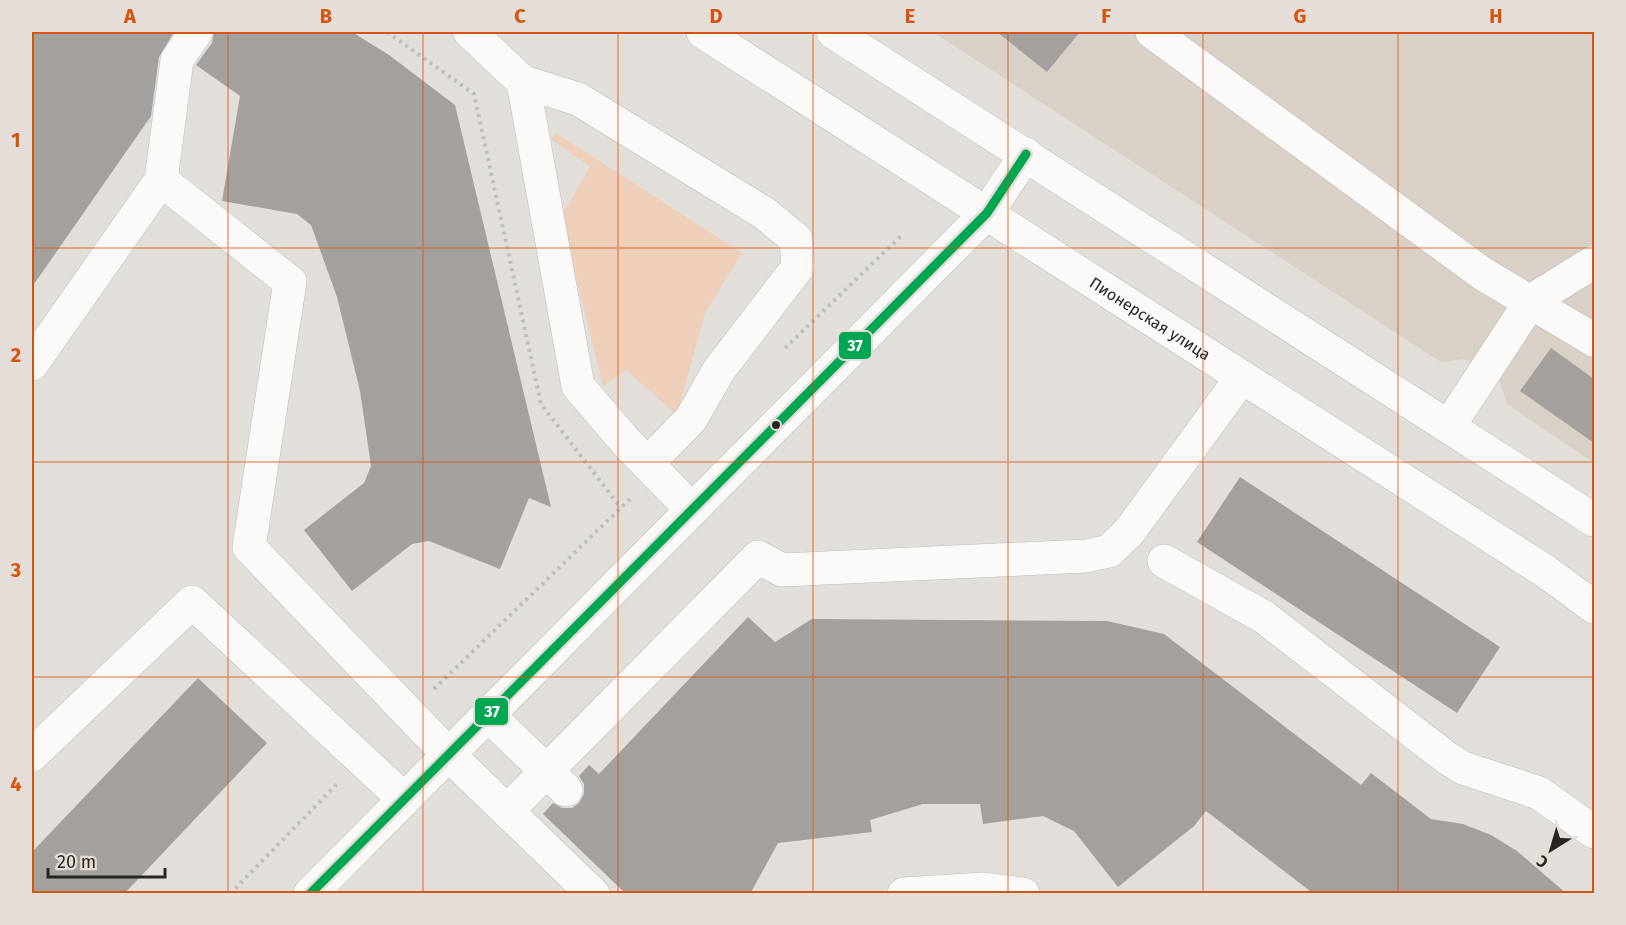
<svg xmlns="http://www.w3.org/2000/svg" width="1626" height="925" viewBox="0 0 1626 925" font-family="'Fira Sans',sans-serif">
	<rect width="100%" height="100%" fill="#e2deda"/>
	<!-- built -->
	<path fill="#d9d0c8" d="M 933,32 L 1594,32 L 1594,463 L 1507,404 L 1500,382 L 1464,359 L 1441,362 Z"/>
	<!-- green -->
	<path fill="#eed0ba" d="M 556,133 L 742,253 L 705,313 L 677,415 L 626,370 L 603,386 L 561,217 L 590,167 L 551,139 Z"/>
	<!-- building -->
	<g fill="#a3a09d">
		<path d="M 32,32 L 174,32 L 159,57 L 151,116 L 32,287 Z"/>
		<path d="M 214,32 L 352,32 L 389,55 L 455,105 L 551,507 L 529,498 L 500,569 L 429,541 L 412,544 L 352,591 L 304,530 L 364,483 L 371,466 L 360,391 L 337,297 L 311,225 L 297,214 L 222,201 L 240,96 L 196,65 L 212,43 Z"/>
		<path d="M 997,32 L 1080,32 L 1047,72 Z"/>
		<path d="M 1551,348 L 1594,379 L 1594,443 L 1520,391 Z"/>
		<path d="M 1240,477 L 1500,647 L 1457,713 L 1197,542 Z"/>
		<path d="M 748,617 L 775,642 L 812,619 L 1107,621 L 1164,634 L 1361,785 L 1371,773 L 1431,819 L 1463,824 L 1491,835 L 1517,851 L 1567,894 L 1314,894 L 1206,811 L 1194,826 L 1118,887 L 1074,831 L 1043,816 L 983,824 L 980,804 L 923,804 L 870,820 L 872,832 L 778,843 L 750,894 L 626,894 L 543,814 L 553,803 L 562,808 L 572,808 L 579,803 L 584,794 L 584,784 L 579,776 L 589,765 L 599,774 Z"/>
		<path d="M 198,678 L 267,743 L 124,894 L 32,894 L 32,852 Z"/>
	</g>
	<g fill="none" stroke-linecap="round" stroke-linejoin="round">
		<!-- minor casing -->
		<g stroke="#bebbb8" stroke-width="34">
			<g id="minor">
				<path d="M 470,32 L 523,82 L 578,386 L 627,443 L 692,510"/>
				<path d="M 1152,32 L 1483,274 L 1594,340"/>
				<path d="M 523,82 L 578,99 L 764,213 L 796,239 L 798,267 L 719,370 L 691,419 L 647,464"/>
				<path d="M 161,180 L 290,282 L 249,547 L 448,754 L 593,894"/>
				<path d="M 32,364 L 161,180 L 177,60 L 196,32"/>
				<path d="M 1449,426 L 1531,301 L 1594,262"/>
				<path d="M 1164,561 L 1264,617 L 1447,758 L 1463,768 L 1539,793 L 1594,832"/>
				<path d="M 488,715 L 566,790"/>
				<path d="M 32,755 L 192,602 L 404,799"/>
				<path d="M 507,811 L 758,557 L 782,570 L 1086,556 L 1109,551 L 1129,532 L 1242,377"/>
				<path d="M 904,894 L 983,889 L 1023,894"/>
			</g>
		</g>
		<!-- major casing -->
		<g stroke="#bebbb8" stroke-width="34">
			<g id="major">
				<path id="s1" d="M 703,32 L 1545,571 L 1594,607"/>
				<path d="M 833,32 L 1594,520"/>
				<path d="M 310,894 L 987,213 L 1026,154"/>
			</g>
		</g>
		<!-- path -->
		<g stroke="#bfbebc" stroke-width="4" stroke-dasharray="3 4.5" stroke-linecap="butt">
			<path d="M 387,32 L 474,94 L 541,404 L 621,508"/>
			<path d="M 785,348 L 903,234"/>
			<path d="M 434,689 L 631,498"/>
			<path d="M 230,894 L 337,784"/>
		</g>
		<!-- minor -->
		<use href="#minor" stroke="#fbfaf9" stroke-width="33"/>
		<!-- major -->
		<use href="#major" stroke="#fbfaf9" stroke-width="33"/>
		<!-- bus-1 casing -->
		<g stroke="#e5ddd7" stroke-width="14">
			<path id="bus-1" d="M 310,894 L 987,213 L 1026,154"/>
		</g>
		<!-- bus-1 -->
		<use href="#bus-1" stroke="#00a651" stroke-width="9"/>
	</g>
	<!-- grid -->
	<path fill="none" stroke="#d5540e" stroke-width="1.5" stroke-opacity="0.55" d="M 228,32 L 228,894M 423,32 L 423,894M 618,32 L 618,894M 813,32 L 813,894M 1008,32 L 1008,894M 1203,32 L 1203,894M 1398,32 L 1398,894M 32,248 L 1594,248M 32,462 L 1594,462M 32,677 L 1594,677"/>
	<!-- markers -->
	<circle fill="#272422" stroke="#e5ddd7" stroke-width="2" cx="776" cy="425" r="5"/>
	<g text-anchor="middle" stroke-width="6" stroke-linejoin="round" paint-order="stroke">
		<!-- street labels -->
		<g font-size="16" fill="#272422" stroke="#e5ddd7">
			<text dy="6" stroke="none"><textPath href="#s1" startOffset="531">Пионерская улица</textPath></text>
		</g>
	</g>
	<g stroke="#e5ddd7" stroke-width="2">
		<rect x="838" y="331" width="34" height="29" rx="6" fill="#00a651"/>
		<rect x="474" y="697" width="35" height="29" rx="6" fill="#00a651"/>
	</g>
	<g font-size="16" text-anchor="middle" font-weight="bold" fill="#fff">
		<text x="855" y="351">37</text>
		<text x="492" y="717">37</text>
	</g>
	<!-- border -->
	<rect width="1626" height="925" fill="none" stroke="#e5ddd7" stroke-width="66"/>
	<!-- north arrow -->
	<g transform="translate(1551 850) rotate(217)" stroke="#e5ddd7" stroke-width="4.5" paint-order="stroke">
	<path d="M0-4.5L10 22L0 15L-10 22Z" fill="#272422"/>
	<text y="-9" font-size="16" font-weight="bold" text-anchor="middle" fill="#272422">С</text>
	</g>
	<!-- scale -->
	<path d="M48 868v9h117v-9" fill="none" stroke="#272422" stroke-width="3"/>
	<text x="57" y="868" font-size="18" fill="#272422" stroke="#e5ddd7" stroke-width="4.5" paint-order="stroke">20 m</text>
	<rect x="33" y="33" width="1560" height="859" fill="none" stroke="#d5540e" stroke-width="2"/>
	<g font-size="20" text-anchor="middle" font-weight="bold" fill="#d5540e">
		<text x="130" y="23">A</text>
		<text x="326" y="23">B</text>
		<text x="520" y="23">C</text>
		<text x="716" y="23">D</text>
		<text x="910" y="23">E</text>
		<text x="1106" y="23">F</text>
		<text x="1300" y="23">G</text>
		<text x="1496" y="23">H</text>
		<text x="16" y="147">1</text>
		<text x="16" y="362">2</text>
		<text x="16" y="577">3</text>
		<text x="16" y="791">4</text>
	</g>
</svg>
